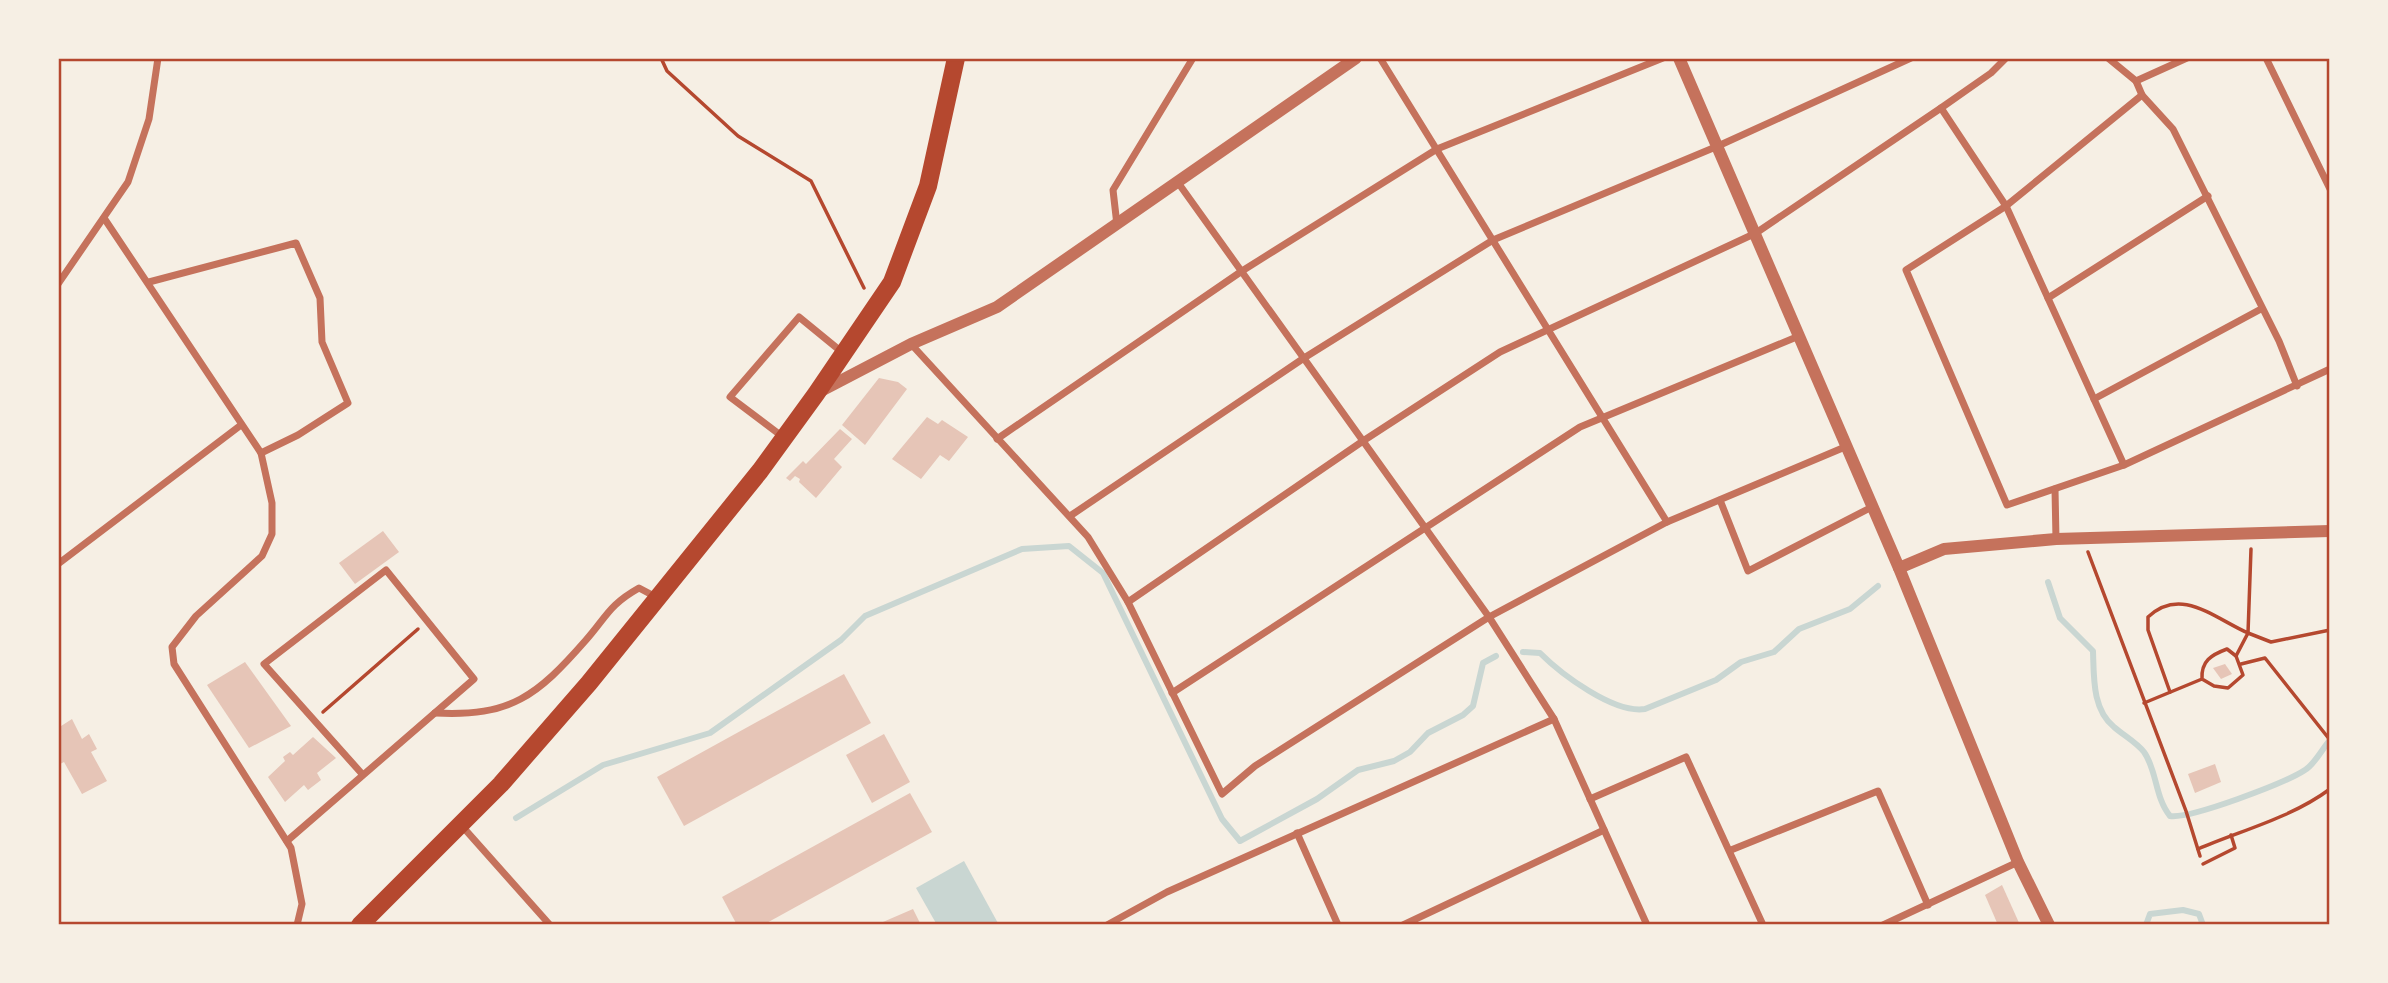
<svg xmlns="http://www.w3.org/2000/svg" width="2388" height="983" viewBox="0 0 2388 983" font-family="Lato,sans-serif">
	<rect width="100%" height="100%" fill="#f6efe4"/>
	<!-- water -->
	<path fill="#c9d6d2" d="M 964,861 L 999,925 L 937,925 L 916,888 Z"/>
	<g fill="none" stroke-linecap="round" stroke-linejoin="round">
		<!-- stream -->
		<g stroke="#c9d6d2" stroke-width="6">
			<path d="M 2048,582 L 2060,618 L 2093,651 C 2094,677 2092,709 2114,727 C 2123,735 2136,742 2144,752 C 2157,770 2155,798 2170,816 C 2191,819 2285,783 2305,770 C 2315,764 2322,749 2330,740"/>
			<path d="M 1523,652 L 1540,653 C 1561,674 1614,714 1645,709 L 1716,680 L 1741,662 L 1774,652 L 1799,629 L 1850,609 L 1878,586"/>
			<path d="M 516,818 L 603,765 L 710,733 L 841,640 L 865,616 L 1022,549 L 1069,546 L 1103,573 L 1222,819 L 1240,841 L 1317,799 L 1358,770 L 1394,761 L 1410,752 L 1428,733 L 1463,715 L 1473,706 L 1483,663 L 1496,656"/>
			<path d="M 2146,925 L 2150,914 L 2183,910 L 2199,914 L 2203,925"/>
		</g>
	</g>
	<!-- building -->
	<g fill="#e6c5b7">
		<path d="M 879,378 L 898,382 L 907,389 L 865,445 L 842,425 Z"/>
		<path d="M 927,417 L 938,424 L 942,420 L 968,437 L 949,461 L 940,455 L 921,479 L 892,459 Z"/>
		<path d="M 840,429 L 852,439 L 834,459 L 842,467 L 816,498 L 799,482 L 800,479 L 795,476 L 790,481 L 786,478 L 803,461 L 806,464 Z"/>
		<path d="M 383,531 L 399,552 L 355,584 L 339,563 Z"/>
		<path d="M 245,662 L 291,726 L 249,748 L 207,685 Z"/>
		<path d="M 2225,664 L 2232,674 L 2221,679 L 2213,668 Z"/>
		<path d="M 844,674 L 871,723 L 684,826 L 657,777 Z"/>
		<path d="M 72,719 L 82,739 L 89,734 L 97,749 L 91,752 L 107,781 L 82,794 L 64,762 L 58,765 L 58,728 Z"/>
		<path d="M 884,734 L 910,782 L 872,803 L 846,755 Z"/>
		<path d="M 313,737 L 336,758 L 317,773 L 321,780 L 308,790 L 304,785 L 285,802 L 268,777 L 285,761 L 283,757 L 290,752 L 293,755 Z"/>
		<path d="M 2215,764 L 2221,782 L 2195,793 L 2188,774 Z"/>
		<path d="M 910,793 L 932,832 L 763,925 L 737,925 L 722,897 Z"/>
		<path d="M 2002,885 L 2020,925 L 1998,925 L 1985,895 Z"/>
		<path d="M 913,909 L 921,925 L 876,925 Z"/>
	</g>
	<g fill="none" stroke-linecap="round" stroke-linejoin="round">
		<!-- path -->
		<g stroke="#b5482f" stroke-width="3.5">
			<path d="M 661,58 L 667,71 L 738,136 L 811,181 L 864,288"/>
			<path d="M 2088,552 L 2186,811 L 2200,856"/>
			<path d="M 2236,656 L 2248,633 L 2271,642 L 2330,630"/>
			<path d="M 2241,664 L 2265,658 L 2330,740"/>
			<path d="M 2170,692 L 2148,630 L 2148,617 C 2181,586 2214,618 2248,633 L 2251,549"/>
			<path d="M 2144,703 L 2202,679 C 2201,661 2211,655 2227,649 L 2236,656 L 2243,675 L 2228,688 L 2214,686 L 2202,679"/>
			<path d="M 323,712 L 418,629"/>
			<path d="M 2198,849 C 2242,830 2291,818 2330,789"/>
			<path d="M 2203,864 L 2235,848 L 2231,835"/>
		</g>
		<!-- minor -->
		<g stroke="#c5725c" stroke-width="7">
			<path d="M 1380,58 L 1667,522"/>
			<path d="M 2108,58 L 2136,81 L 2142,95 L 2173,129 L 2279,341 L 2297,386"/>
			<path d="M 2266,58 L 2330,189"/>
			<path d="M 2136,81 L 2187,58"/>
			<path d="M 2142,95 L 2006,206 L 1906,270 L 2007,505 L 2124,465 L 2330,369"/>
			<path d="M 1941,108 L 2006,206 L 2124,465"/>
			<path d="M 1179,184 L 1489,617 L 1554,719 L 1647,925"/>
			<path d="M 104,218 L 261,453 L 272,503 L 272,534 L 262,556 L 196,616 L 172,647 L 174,664 L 291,848 L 302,904 L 297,925"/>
			<path d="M 1117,225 L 1113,190 L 1193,58"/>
			<path d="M 149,282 L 296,243 L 320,298 L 322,342 L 348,403 L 298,435 L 261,453"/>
			<path d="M 58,284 L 128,182 L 149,119 L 158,58"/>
			<path d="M 2048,298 L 2208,196"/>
			<path d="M 911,344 L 1088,537 L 1128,602 L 1222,794 L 1255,766 L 1489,617 L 1667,522 L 1845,447"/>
			<path d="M 2094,399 L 2261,309"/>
			<path d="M 783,437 L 730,397 L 799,317 L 843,353"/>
			<path d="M 997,439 L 1242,271 L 1437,149 L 1663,58"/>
			<path d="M 2055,489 L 2056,539"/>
			<path d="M 1720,500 L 1748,571 L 1872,507"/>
			<path d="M 1070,516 L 1304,358 L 1493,240 L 1718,146 L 1911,58"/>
			<path d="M 58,564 L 241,425"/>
			<path d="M 1128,602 L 1363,441 L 1500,352 L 1756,233 L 1941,108 L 1991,73 L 2006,58"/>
			<path d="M 1172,693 L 1580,427 L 1799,336"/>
			<path d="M 435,713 C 511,717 537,696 586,640 C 607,616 609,605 639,588 L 656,597"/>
			<path d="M 1590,799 L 1686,757 L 1763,925"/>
			<path d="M 462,826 L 550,925"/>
			<path d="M 1297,833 L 1338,925"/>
			<path d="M 287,841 L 474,679 L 386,570 L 264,664 L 363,775"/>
			<path d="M 1731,850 L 1878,791 L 1928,905"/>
			<path d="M 1107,925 L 1167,892 L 1554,719"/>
			<path d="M 1403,925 L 1604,830"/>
			<path d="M 1883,925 L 2018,862"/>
		</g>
		<!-- tertiary -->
		<g stroke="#c5725c" stroke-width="12">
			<path d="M 1679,58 L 1899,568 L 2018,862 L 2049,925"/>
			<path d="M 819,392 L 911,344 L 997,307 L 1356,58"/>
			<path d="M 1899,568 L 1944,549 L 2056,539 L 2330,531"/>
		</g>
		<!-- primary -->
		<path stroke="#b5482f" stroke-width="18" d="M 360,925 L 501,784 L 589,683 L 760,471 L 816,394 L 892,282 L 928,186 L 956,58"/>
	</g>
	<!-- border -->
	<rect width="2388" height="983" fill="none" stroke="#f6efe4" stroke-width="119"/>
	<rect x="60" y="60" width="2268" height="863" fill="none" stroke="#b5482f" stroke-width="2.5"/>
</svg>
